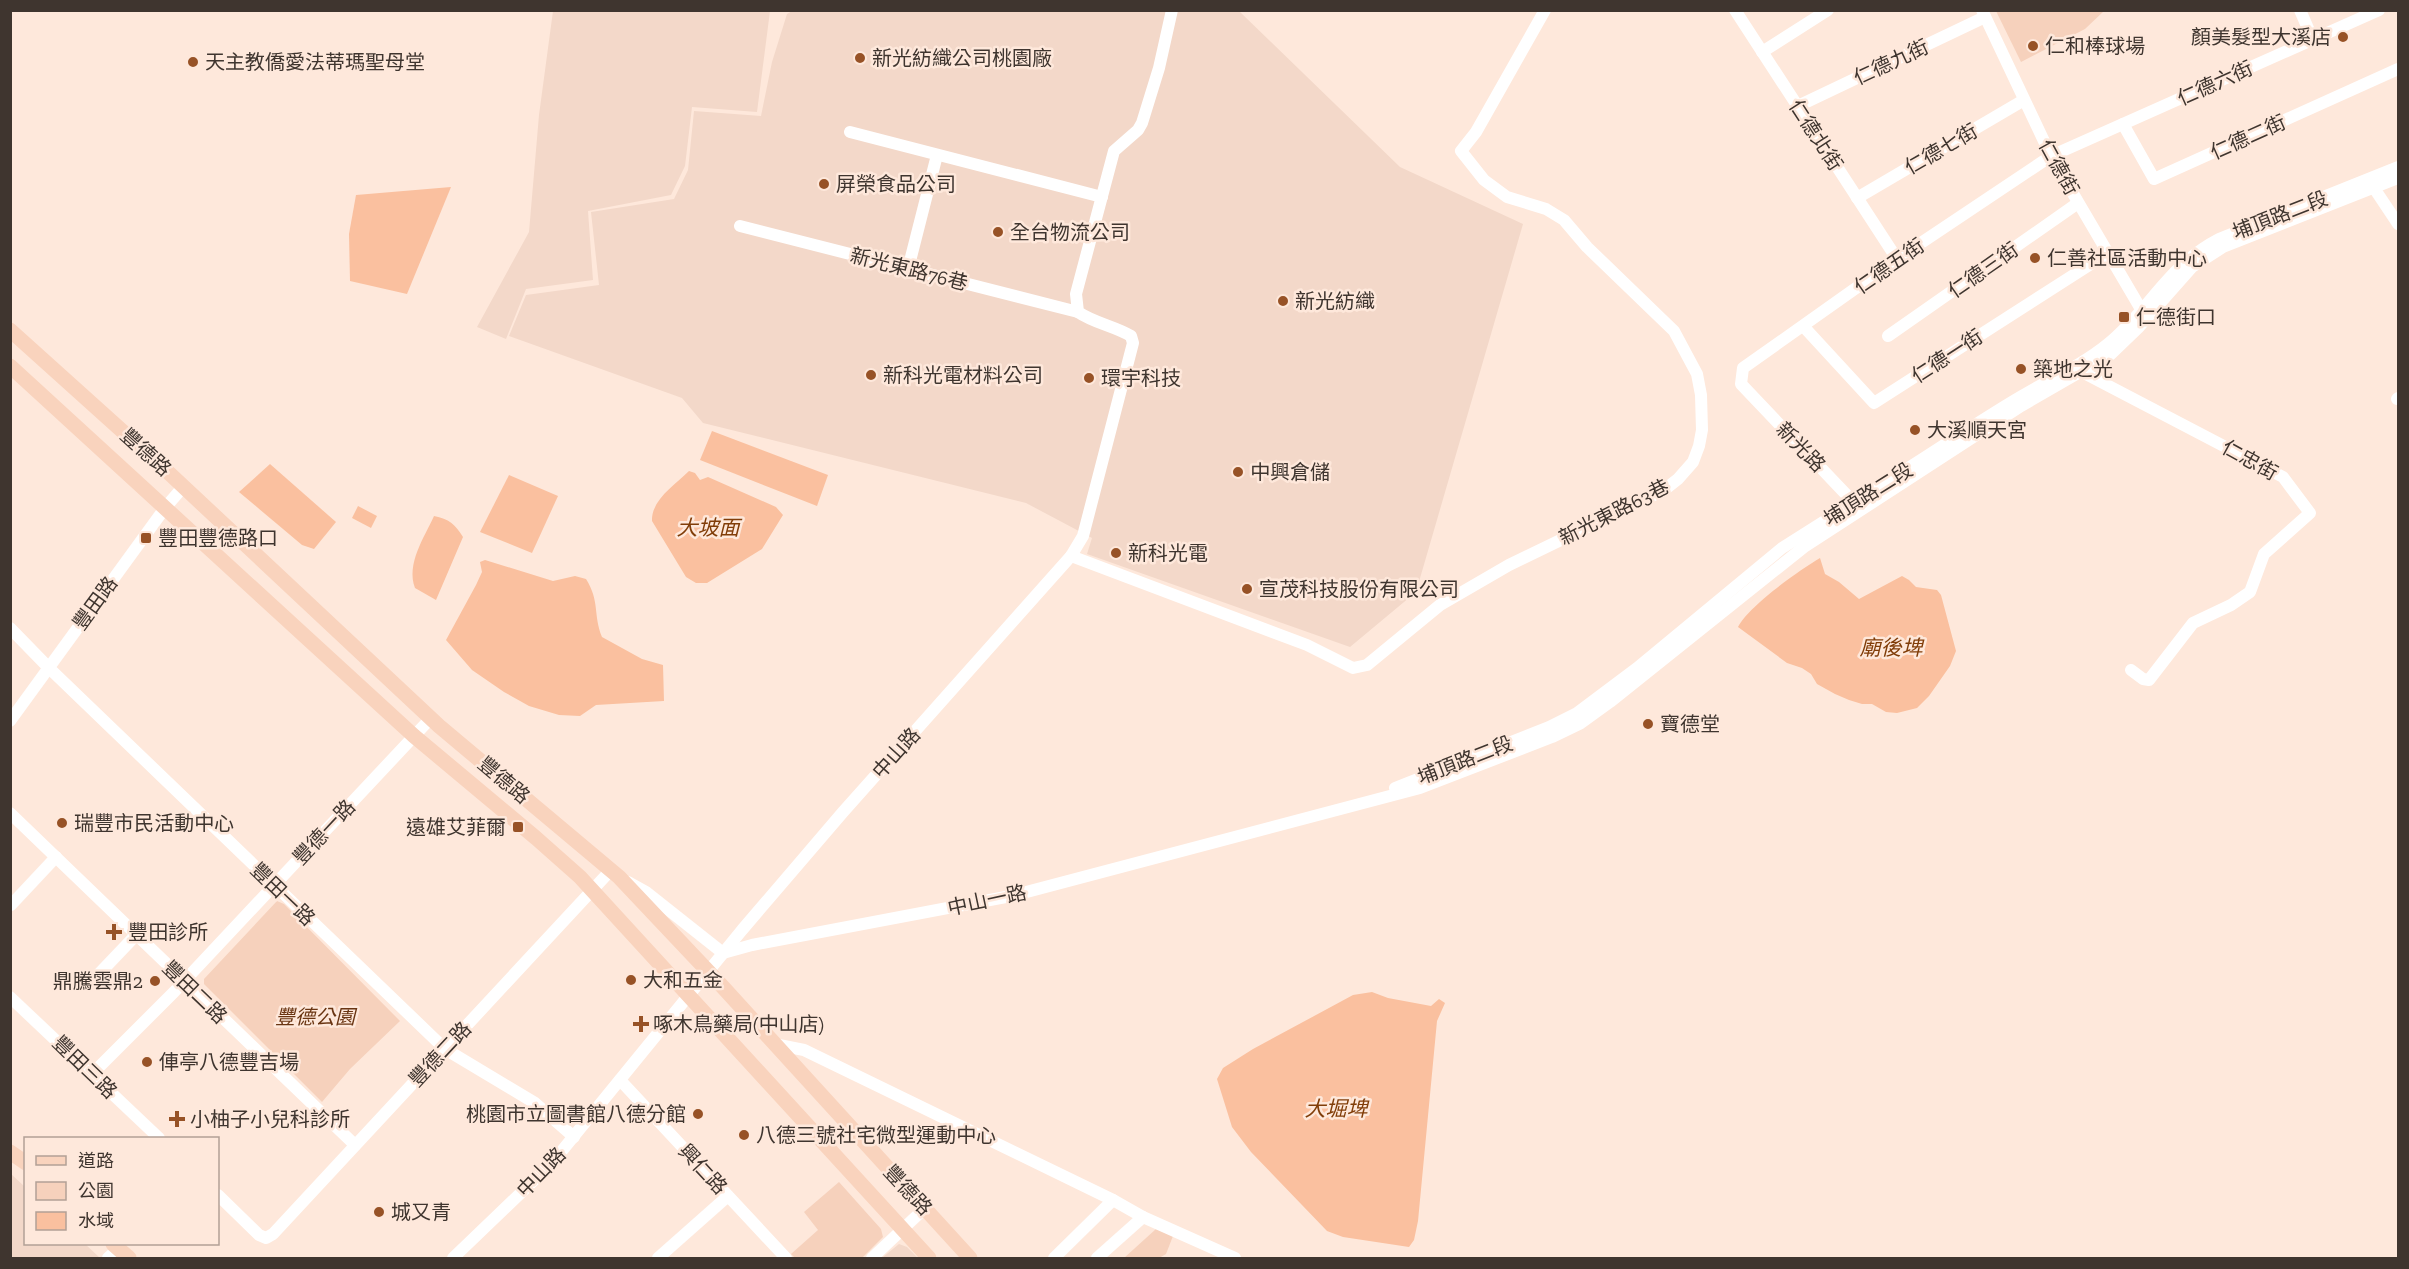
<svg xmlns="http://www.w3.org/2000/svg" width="2409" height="1269" viewBox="0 0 2409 1269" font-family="'Zilla Slab','Noto Sans TC',serif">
	<rect width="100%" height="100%" fill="#fee8db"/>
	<!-- built -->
	<g fill="#f3d8c9">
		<path d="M 553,11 L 770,11 L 757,112 L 692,107 L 685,166 L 671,195 L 588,211 L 593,280 L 526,289 L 506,339 L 477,327 L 529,232 L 539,115 Z"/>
		<path d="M 792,11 L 1239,11 L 1400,167 L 1523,224 L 1416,592 L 1350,647 L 1087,554 L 1092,538 L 1026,503 L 703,423 L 682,398 L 509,336 L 526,295 L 599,285 L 591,212 L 674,199 L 688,170 L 694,111 L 761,116 L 772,62 L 787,14 Z"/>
		<path d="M 11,1174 L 25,1187 L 26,1244 L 85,1244 L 100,1258 L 11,1258 Z"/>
		<path d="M 899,1244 L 907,1247 L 918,1258 L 882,1258 Z"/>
	</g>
	<!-- green -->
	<g fill="#f6d1bc">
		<path d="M 1996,11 L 2104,11 L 2085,29 L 2021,62 Z"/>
		<path d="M 277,901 L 284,904 L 400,1021 L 350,1069 L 322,1102 L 204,984 L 204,979 Z"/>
		<path d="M 839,1182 L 881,1229 L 883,1237 L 862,1258 L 795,1258 L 791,1254 L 818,1230 L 804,1212 Z"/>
		<path d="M 1156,1229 L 1173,1236 L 1166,1254 L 1159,1258 L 1124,1258 Z"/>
	</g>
	<!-- water -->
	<g fill="#fac09f">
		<path d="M 451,187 L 407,294 L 350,281 L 349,234 L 356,195 Z"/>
		<path d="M 712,431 L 828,475 L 817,506 L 700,460 Z"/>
		<path d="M 270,464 L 336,522 L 314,549 L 302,545 L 239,492 Z"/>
		<path d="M 689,471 L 695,473 L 700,480 L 708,477 L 776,507 L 783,515 L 762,549 L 707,583 L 696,583 L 686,577 L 652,521 C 651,500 675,485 689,471 Z"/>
		<path d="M 509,475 L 558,496 L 532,553 L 480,532 Z"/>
		<path d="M 358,506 L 377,516 L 371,528 L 352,518 Z"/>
		<path d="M 434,516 C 449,519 455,524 463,537 L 436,600 L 415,588 C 406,564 424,538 434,516 Z"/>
		<path d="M 1820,558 L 1825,574 L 1839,582 L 1859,599 L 1902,576 L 1909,580 L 1916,587 L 1937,590 L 1941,595 L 1956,651 L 1950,666 L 1929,696 L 1917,708 L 1897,713 L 1886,712 L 1872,704 L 1862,704 L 1849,700 L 1835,694 L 1817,684 L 1811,674 L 1802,668 L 1787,663 L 1738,627 C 1749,606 1798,571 1820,558 Z"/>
		<path d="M 485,560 L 553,581 L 575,576 L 586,579 C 600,601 593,615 602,637 L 642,659 L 663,665 L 664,701 L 596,705 L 580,716 L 559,715 L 529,706 L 504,692 L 472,670 L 446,640 L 476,585 L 482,572 L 480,562 Z"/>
		<path d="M 1372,992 L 1388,998 L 1431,1006 L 1439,999 L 1445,1003 L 1437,1021 L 1418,1221 L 1414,1240 L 1409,1247 L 1343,1237 L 1327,1231 L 1251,1152 L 1232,1127 L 1217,1079 L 1223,1068 L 1253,1049 L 1353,995 Z"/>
	</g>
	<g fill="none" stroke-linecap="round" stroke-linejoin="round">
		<!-- minor -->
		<g stroke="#fff" stroke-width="12">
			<path d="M 1735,10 L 1897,259"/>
			<path d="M 1982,10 L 2051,156 L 2145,316"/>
			<path d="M 2300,10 L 2313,40"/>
			<path d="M 1762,52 L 1828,10"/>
			<path d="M 1798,106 L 1985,17"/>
			<path d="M 2123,124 L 2154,179 L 2398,69"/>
			<path d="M 850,132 L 1102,197"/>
			<path d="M 2374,188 L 2398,224"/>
			<path d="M 1857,198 L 2024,100"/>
			<path d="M 740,226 L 1078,312"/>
			<path d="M 908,269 L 937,155"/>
			<path d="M 1804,327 L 1874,403 L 2108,253"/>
			<path d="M 1888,336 L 2078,203"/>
			<path d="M 2080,368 L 2082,372 L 2283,477 L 2310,513 L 2264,554 L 2250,592 L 2231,605 L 2193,623 L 2149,680 L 2143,679 L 2131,670"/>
			<path d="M 2397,399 L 2398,398"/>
			<path d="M 1902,472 C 1942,447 1981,420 2022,396 C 2050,379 2081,366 2108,344 C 2150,310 2167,266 2219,239 L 2398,167"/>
			<path d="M 1859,508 L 1741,384 L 1743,368 L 1897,259 L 2051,156 L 2379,10"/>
			<path d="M 1071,556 L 1307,645 L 1353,668 L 1367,665 L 1440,605 L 1509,565 L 1664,490 L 1678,479 L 1693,462 L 1699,446 L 1702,430 L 1701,395 L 1697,374 L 1674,331 L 1587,247 L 1564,220 L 1546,209 L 1507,197 L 1484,180 L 1461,151 L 1476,132 L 1545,10"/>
			<path d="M 10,628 L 49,668 L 445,1049 L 535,1103 L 574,1137"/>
			<path d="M 10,721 L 165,508 L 183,487"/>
			<path d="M 1395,788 L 1549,727 L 1577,713 L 1637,668 L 1782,548 L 1888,481"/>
			<path d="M 10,813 L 355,1145"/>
			<path d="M 628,882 L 646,892 L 723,953"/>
			<path d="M 11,905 L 56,857"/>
			<path d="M 723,953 L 752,945 L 1011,896 L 1420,788 L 1552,737 L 1581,723 L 1610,702 L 1804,547 L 2021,406 L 2111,354 L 2138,328 L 2192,267 L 2223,247 L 2398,178"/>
			<path d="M 96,977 L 136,935"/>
			<path d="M 10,997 L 159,1138"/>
			<path d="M 774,1044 L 804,1050 L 1113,1200 L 1143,1217 L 1235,1258"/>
			<path d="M 92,1074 L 174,992 L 431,718"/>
			<path d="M 620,1080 L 786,1258"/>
			<path d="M 218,1195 L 259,1235 L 266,1238 L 273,1234 L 611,870"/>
			<path d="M 108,1258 L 118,1249"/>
			<path d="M 453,1258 L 552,1163 L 742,930 L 843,812 L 1071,556 L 1083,536 L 1133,343 L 1131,336 C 1114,326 1094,323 1078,312 L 1076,294 L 1114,151 L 1138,130 L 1142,123 L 1159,68 L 1172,10"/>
			<path d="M 658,1258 L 728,1196"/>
			<path d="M 872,1258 L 924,1209"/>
			<path d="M 1054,1258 L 1113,1200"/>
			<path d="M 1097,1258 L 1143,1217"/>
		</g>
		<!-- major -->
		<g stroke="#f9d3bd" stroke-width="15">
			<path d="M 10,330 L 170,474 L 439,726 L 619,877 L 721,985 L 970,1258"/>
			<path d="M 10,366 L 414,736 L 536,838 L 580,877 L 929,1258"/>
			<path d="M 10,1152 L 26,1163"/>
			<path d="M 113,1244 L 129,1258"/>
		</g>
	</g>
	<!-- markers -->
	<g fill="#975226" stroke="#fee8db" stroke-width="2">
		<circle cx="2343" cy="37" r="6"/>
		<circle cx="2033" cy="46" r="6"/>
		<circle cx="860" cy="58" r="6"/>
		<circle cx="193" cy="62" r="6"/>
		<circle cx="824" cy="184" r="6"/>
		<circle cx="998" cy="232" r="6"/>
		<circle cx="2035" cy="258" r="6"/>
		<circle cx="1283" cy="301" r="6"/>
		<rect x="2118" y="311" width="12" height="12" rx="3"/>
		<circle cx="2021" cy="369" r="6"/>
		<circle cx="871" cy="375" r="6"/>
		<circle cx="1089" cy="378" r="6"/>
		<circle cx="1915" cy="430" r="6"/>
		<circle cx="1238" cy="472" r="6"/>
		<rect x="140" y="532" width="12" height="12" rx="3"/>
		<circle cx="1116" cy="553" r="6"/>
		<circle cx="1247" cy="589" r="6"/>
		<circle cx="1648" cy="724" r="6"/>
		<circle cx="62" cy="823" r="6"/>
		<rect x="512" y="821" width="12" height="12" rx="3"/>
		<path d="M111 923h6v6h6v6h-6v6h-6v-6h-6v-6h6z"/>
		<circle cx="631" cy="980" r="6"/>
		<circle cx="155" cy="981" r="6"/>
		<path d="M638 1015h6v6h6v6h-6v6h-6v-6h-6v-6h6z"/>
		<circle cx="147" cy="1062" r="6"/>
		<circle cx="698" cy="1114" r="6"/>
		<path d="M174 1110h6v6h6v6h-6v6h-6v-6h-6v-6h6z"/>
		<circle cx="744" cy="1135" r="6"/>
		<circle cx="379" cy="1212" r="6"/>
	</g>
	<g text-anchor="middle" stroke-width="5" stroke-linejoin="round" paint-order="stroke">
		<!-- poi labels -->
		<g font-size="20" fill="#3f352f" stroke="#fee8db" text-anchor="start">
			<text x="2331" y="44" text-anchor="end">顏美髮型大溪店</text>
			<text x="2045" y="53">仁和棒球場</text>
			<text x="872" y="65">新光紡織公司桃園廠</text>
			<text x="205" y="69">天主教僑愛法蒂瑪聖母堂</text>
			<text x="836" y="191">屏榮食品公司</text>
			<text x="1010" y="239">全台物流公司</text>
			<text x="2047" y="265">仁善社區活動中心</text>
			<text x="1295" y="308">新光紡織</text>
			<text x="2136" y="324">仁德街口</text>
			<text x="2033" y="376">築地之光</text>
			<text x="883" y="382">新科光電材料公司</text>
			<text x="1101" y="385">環宇科技</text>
			<text x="1927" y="437">大溪順天宮</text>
			<text x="1250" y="479">中興倉儲</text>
			<text x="158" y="545">豐田豐德路口</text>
			<text x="1128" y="560">新科光電</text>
			<text x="1259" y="596">宣茂科技股份有限公司</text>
			<text x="1660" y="731">寶德堂</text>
			<text x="74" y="830">瑞豐市民活動中心</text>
			<text x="506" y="834" text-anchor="end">遠雄艾菲爾</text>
			<text x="128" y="939">豐田診所</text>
			<text x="643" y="987">大和五金</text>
			<text x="143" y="988" text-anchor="end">鼎騰雲鼎2</text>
			<text x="653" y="1031">啄木鳥藥局(中山店)</text>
			<text x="159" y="1069">俥亭八德豐吉場</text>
			<text x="686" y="1121" text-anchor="end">桃園市立圖書館八德分館</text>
			<text x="190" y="1126">小柚子小兒科診所</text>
			<text x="756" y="1142">八德三號社宅微型運動中心</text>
			<text x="391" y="1219">城又青</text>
		</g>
		<!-- street labels -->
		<g font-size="20" fill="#3f352f" stroke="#fee8db">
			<text transform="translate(1891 62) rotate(-25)" y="7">仁德九街</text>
			<text transform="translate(2215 83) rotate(-24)" y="7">仁德六街</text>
			<text transform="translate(1816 135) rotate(57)" y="7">仁德北街</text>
			<text transform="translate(2248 137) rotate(-24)" y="7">仁德二街</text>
			<text transform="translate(1941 149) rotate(-30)" y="7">仁德七街</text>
			<text transform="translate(2059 167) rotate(61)" y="7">仁德街</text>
			<text transform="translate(2280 215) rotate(-21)" y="7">埔頂路二段</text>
			<text transform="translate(1889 266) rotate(-35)" y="7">仁德五街</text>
			<text transform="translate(909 269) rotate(14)" y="7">新光東路76巷</text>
			<text transform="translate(1983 270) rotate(-35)" y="7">仁德三街</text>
			<text transform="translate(1947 356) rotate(-33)" y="7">仁德一街</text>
			<text transform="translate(1801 447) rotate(46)" y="7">新光路</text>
			<text transform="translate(146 452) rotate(42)" y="7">豐德路</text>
			<text transform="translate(2250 460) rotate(29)" y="7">仁忠街</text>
			<text transform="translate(1868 494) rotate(-32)" y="7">埔頂路二段</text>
			<text transform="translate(1614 512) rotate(-27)" y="7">新光東路63巷</text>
			<text transform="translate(95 603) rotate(-54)" y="7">豐田路</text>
			<text transform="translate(896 753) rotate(-48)" y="7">中山路</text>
			<text transform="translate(1465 760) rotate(-21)" y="7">埔頂路二段</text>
			<text transform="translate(504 780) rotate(40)" y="7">豐德路</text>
			<text transform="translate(324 832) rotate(-47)" y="7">豐德一路</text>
			<text transform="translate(283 894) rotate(44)" y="7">豐田一路</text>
			<text transform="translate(987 900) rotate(-12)" y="7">中山一路</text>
			<text transform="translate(195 992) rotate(44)" y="7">豐田二路</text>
			<text transform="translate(440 1054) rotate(-47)" y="7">豐德二路</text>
			<text transform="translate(85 1067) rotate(44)" y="7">豐田三路</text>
			<text transform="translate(703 1169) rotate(47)" y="7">興仁路</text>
			<text transform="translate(541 1172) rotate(-46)" y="7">中山路</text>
			<text transform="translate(908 1190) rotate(47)" y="7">豐德路</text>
		</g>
		<!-- park labels -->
		<g font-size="20" font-style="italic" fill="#6a3512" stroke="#fee8db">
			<text x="315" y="1024">豐德公園</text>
		</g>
		<!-- water labels -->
		<g font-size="21" font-style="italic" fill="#813d08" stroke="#fee8db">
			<text x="708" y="535">大坡面</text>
			<text x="1891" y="655">廟後埤</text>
			<text x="1336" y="1116">大堀埤</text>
		</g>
	</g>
	<!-- border -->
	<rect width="2409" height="1269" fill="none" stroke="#3f352f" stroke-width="24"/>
	<!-- legend -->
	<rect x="24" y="1137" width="195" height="108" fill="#fee8db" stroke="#b2a096" stroke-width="1.5"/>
	<rect x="36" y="1156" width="30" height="9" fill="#f9d3bd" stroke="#b2a096" stroke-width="1.5"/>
	<text x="78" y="1167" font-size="18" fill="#3f352f">道路</text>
	<rect x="36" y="1182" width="30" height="18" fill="#f6d1bc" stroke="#b2a096" stroke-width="1.5"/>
	<text x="78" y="1197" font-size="18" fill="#3f352f">公園</text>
	<rect x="36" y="1212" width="30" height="18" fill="#fac09f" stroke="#b2a096" stroke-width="1.5"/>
	<text x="78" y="1227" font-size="18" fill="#3f352f">水域</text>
</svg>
